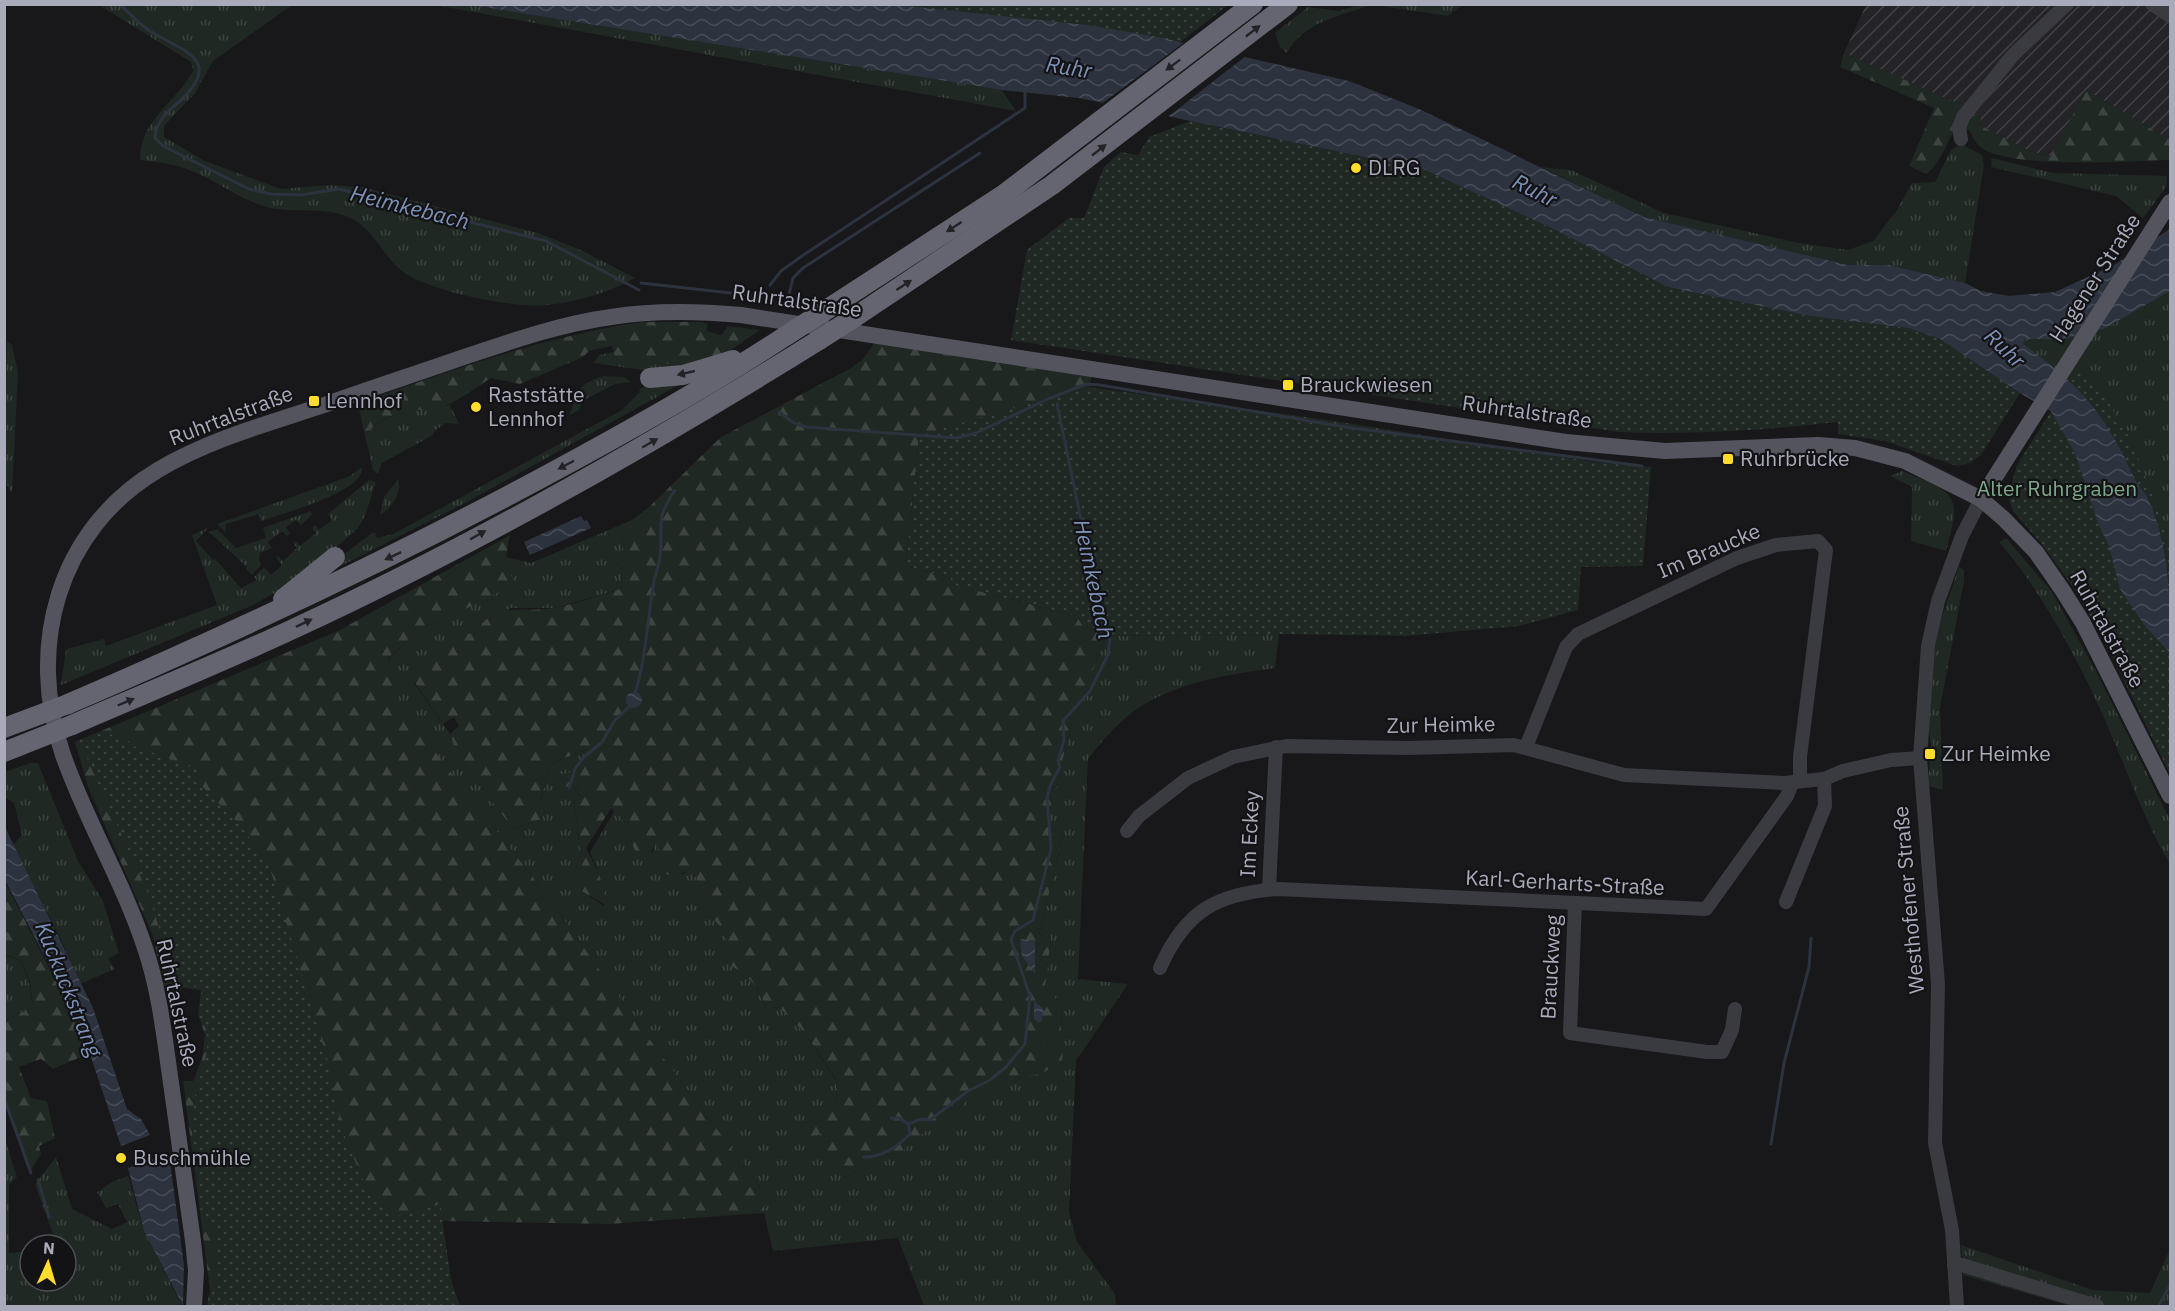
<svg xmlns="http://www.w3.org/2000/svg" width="2175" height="1311" viewBox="0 0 2175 1311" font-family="'IBM Plex Sans',sans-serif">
	<defs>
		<pattern id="industrial-furrows" width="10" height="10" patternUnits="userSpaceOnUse" patternTransform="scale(1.5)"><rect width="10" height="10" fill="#242327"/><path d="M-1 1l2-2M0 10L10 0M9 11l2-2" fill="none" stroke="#414044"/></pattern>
		<pattern id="grass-tufts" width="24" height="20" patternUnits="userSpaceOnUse" patternTransform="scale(1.5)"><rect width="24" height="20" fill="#1f2822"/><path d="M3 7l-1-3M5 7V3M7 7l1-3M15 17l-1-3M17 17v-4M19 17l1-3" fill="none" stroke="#3d4440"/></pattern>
		<pattern id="forest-firs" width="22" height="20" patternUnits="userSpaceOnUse" patternTransform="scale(1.5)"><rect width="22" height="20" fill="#1f2822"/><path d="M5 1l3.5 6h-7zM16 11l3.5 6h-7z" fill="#3d4440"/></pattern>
		<pattern id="park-dots" width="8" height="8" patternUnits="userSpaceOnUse" patternTransform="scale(1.5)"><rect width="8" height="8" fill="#1f2822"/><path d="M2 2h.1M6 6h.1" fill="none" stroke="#3d4440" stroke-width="1.8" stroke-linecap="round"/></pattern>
		<pattern id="water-waves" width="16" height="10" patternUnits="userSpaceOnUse" patternTransform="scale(1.5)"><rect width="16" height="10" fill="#2c333f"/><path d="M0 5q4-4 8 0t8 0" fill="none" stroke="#484e59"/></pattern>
	</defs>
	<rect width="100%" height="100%" fill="#18171a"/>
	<!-- industrial -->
	<path fill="url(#industrial-furrows)" d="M 1866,5 L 2170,5 L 2170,140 L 2086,90 L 2052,156 L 2029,151 L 1978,124 L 1981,119 L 1955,103 L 1844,53 Z"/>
	<!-- grass -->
	<g fill="url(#grass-tufts)">
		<path d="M 1361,4 L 1372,5 C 1341,15 1303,22 1287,53 L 1280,47 L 1275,33 L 1308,7 L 1339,11 Z"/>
		<path d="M 99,5 L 292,5 L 213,61 L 195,93 L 164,126 L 164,137 L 205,161 L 281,189 L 328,185 L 362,187 L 538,233 L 581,250 L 635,278 C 610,292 577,302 548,305 C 516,309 434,292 406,274 C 384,260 375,228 348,217 C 323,206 293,214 267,207 C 238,199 216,180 189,170 C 173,163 156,162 140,160 C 140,119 175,104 193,71 L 191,62 Z"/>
		<path d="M 435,5 L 471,5 L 1002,90 L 1016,111 Z"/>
		<path d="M 1374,5 L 1462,4 L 1462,5 L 1448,16 Z"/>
		<path d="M 1961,144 L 1982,155 L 1984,165 L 1965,283 L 1889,265 L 1848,265 L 1644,217 L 1541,167 L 1571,170 L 1664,213 L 1799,243 L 1848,250 L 1873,241 L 1897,210 L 1912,183 L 1935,182 L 1951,150 Z"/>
		<path d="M 1992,158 L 2053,173 L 2167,176 L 2166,187 L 2143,218 L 2116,196 L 1991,167 Z"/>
		<path d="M 2170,291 L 2170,590 L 2077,387 L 2023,344 L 2025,339 L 2064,339 L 2104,329 Z"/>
		<path d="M 7,341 L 12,345 L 18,373 L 12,494 L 4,479 Z"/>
		<path d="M 614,352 L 615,357 L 719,358 L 707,363 L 649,371 L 594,363 L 599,355 Z"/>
		<path d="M 604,376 L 624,377 L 631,382 L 615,384 L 582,401 L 579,410 L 570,415 C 577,391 579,383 604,376 Z"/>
		<path d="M 675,383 L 677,386 L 467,502 L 325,574 L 347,552 L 372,533 L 375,533 L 377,538 L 393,534 L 622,410 L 640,392 L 639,389 L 652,384 Z"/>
		<path d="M 450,405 L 459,424 L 446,423 L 434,431 L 433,435 L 382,463 L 378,474 L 373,470 L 365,435 C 389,409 417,410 450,405 Z"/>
		<path d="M 362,467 C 367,491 281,514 261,521 L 259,514 L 226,524 L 226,533 L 217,524 L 350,476 Z"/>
		<path d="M 1902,471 C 1955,493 1963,492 1946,551 L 1911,541 L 1912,487 L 1890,476 Z"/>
		<path d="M 398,479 C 402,493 392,508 380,515 L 384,497 Z"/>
		<path d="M 369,480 L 376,482 L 365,516 L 358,528 L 302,578 L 251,606 L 61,685 L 66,649 L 104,639 L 106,646 L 217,605 L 192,535 L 209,527 L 196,541 L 213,560 L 215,559 L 241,588 L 257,580 L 254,577 L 264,567 L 271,575 L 282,565 L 276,557 L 278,556 L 283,561 L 297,548 L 293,543 L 296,541 L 300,546 L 316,533 L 312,528 L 315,525 L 319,530 L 332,520 L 328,514 Z"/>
		<path d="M 649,507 L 651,512 L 624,537 L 621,589 L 554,608 L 511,608 L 483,621 L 473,633 L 414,683 L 450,734 L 458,755 L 513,829 L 541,819 L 545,812 L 540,802 L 549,768 L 555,762 L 589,749 C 582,765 578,773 559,775 L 573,784 L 580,797 L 574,799 L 580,849 L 586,857 L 583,892 L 604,906 L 599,874 L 590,852 L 615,810 L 624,821 L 636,854 L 653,852 L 655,843 L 659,843 L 660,850 L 682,875 L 689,868 L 695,875 L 710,914 L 726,933 L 733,966 C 751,978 760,988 766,1009 L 779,1007 L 803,1031 L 836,1080 L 837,1104 L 812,1122 L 794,1130 L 818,1134 L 826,1132 L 824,1139 L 845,1178 L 884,1155 L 901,1152 L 924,1131 L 944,1124 L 967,1100 L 1008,1075 L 1041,1074 L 1037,1055 L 1049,1031 L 1061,1031 L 1062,1005 L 1045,988 L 1051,937 L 1039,935 L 1063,834 L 1046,826 L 1072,723 L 1106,636 L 1279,634 L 1275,668 C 1229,674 1177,682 1137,709 C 1118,722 1103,740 1088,759 L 1078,979 L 1128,984 L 1076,1061 L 1069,1212 L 1077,1242 L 1115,1294 L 1116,1306 L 924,1306 L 898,1238 L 773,1251 L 764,1213 L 764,1192 L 638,1024 L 548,897 L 439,757 L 400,701 L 388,659 L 405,643 L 414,630 L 442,621 L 506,557 L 531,563 L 632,520 Z"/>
		<path d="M 311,511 L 312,515 L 301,525 L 296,520 L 286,527 L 290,533 L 287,536 L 282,531 L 268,542 L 272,548 L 260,553 L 259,559 L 261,565 L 252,575 L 246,569 L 247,567 L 209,532 L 217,529 L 236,548 L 266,538 L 263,528 Z"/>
		<path d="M 2006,538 L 2052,592 L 2097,673 L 2170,820 L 2170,864 C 2143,819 2126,767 2104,718 C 2080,663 2039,587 1999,542 Z"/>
		<path d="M 1959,567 L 1964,570 L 1964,581 L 1940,708 L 1943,790 L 1928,786 L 1931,744 L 1927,722 L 1932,662 L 1942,617 Z"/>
		<path d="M 30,763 L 38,763 L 78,861 L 103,901 L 119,953 L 108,959 L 115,969 L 80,984 C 62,936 35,892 13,845 L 22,835 L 14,803 L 5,797 L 5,772 Z"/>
		<path d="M 5,955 L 21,961 L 29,982 L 33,1007 L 5,1021 Z"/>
		<path d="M 4,1136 L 17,1177 L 9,1185 L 9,1253 L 30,1251 L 30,1281 L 66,1281 L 66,1245 L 57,1245 L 35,1184 L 56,1157 L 72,1209 L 112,1229 L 127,1222 L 118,1204 L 106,1208 L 97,1192 L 112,1182 L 128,1176 L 144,1231 L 182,1306 L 5,1306 Z"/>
		<path d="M 1961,1245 L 2093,1290 L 2150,1293 L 2170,1249 L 2170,1306 L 2070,1306 L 1963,1275 Z"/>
	</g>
	<!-- forest -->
	<g fill="url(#forest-firs)">
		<path d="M 1844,53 L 1955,102 L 1981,119 L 1978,124 L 2029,151 L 2051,156 L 2086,90 L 2170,140 L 2170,160 C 2132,161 2006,170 1979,146 C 1975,142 1972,135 1969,130 L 1955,129 C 1945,145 1941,164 1926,174 L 1909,166 L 1934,108 L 1840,67 Z"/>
		<path d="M 642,322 L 701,322 L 708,324 L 706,331 L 721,335 L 728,326 L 760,330 L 719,358 L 671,364 L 615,357 L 612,346 L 589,351 L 583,357 L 520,384 L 491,378 C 483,383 453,404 447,405 C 414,414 391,406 365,435 L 359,409 L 367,400 C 458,368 547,336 642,322 Z"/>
		<path d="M 875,342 L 1092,376 L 1089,387 L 919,436 L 906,566 L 945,576 L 951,578 L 952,584 L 1077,616 L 1082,625 L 1106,636 L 1072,723 L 1046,826 L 1063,834 L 1039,935 L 1051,937 L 1045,988 L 1062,1005 L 1061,1031 L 1049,1031 L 1038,1054 L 1063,1048 L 1062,1061 L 1041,1074 L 1008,1076 L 967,1100 L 944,1124 L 924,1132 L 901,1152 L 884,1155 L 845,1178 L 822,1145 L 826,1132 L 797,1142 L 792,1135 L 794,1130 C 810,1124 822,1113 837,1104 L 836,1079 L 803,1031 L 779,1007 L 766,1009 C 760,988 751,978 732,966 L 726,933 L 709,914 L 695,875 L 689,869 L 675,877 L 658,871 L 659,843 L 655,843 L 649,857 L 636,854 L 624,821 L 611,808 L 586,848 L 599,874 L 608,906 L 583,892 L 576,877 L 586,857 L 580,849 L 574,799 L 580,796 L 573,784 L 563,788 L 558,783 L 559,775 C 578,773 582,766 588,749 L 555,762 L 549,768 L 540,801 L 545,812 L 541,819 L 513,829 L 458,755 L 450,734 L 459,726 L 454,717 L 443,724 L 413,680 L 463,635 L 473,633 C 500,599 518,614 553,608 C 576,604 599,595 621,589 L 624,537 L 650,512 L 649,507 L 721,437 L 851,368 L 863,359 Z"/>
		<path d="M 510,535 L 506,557 L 514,584 L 442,621 L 414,630 L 405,643 L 388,658 L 400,701 L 439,757 L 548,897 L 638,1024 L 764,1192 L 764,1213 L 609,1224 L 439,1221 L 207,1306 L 210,1290 L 183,1081 L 193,1081 L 202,1059 L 205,1035 L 198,1015 L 201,990 L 182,988 L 174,1001 L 163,983 L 153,936 L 88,787 L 75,742 L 340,630 Z"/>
		<path d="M 4,880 L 79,1026 L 88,1054 L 53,1069 L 41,1059 L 19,1067 L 31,1098 L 47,1101 L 55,1138 L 39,1146 L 41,1154 L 29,1173 L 5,1099 L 5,1021 L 33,1007 L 30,982 L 21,961 L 5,954 Z"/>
	</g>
	<!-- park -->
	<g fill="url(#park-dots)">
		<path d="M 794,5 L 1228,5 L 1155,62 Z"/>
		<path d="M 1190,121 L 1423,169 L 1547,226 L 1668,287 L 1809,316 L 1908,328 L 1940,339 L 2020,393 L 1981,455 L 1970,463 L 1957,466 L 1885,441 L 1838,434 L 1838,422 C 1765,430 1693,435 1619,432 L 1011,340 L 1027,250 L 1069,218 L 1084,218 L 1104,167 L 1121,152 L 1138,155 L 1149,137 Z"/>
		<path d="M 2078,368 L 2105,397 L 2133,444 L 2170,542 L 2170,774 L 2102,636 L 2073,587 L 2041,543 L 2013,511 L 2008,497 L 2017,465 Z"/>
		<path d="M 1089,387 L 1334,421 L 1593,462 L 1651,467 L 1643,566 L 1581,567 L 1578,610 L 1519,626 L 1405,636 L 1279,634 L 1106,636 L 1082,625 L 1077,616 L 951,584 L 951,578 L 945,576 L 906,566 L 919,435 Z"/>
		<path d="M 94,734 L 121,735 L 138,749 L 162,755 L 187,766 L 194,764 L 199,768 L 198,778 L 203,787 L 241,826 L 270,868 L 328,1062 L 336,1105 L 345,1137 L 364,1182 L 398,1216 L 440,1204 L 451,1279 L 460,1306 L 209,1306 L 215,1280 L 215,1224 L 201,1212 L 191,1124 L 194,1100 L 207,1052 L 207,1031 L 199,1017 L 202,988 L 178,984 L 147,891 L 79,740 Z"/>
	</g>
	<!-- water -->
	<g fill="url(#water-waves)">
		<path d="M 471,5 L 897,5 L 1087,25 L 1158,37 L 1349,81 L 1419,109 L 1644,217 L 1848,265 L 1889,265 L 1965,283 L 1981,291 L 2009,296 L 2055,292 L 2114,265 L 2170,229 L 2170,291 L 2104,329 L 2064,339 L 2025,339 L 2023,344 C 2081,386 2105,413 2134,478 C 2138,487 2146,493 2149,501 C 2170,548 2170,602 2170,653 L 2145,626 L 2120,589 L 2109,546 L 2098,523 L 2075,453 L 2051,411 L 2020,393 L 1940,339 L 1908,328 L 1809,316 L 1668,287 L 1547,226 L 1423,169 L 1079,98 L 1002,90 Z"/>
		<path d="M 581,516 L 584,521 L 587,520 L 591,528 L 530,555 L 524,542 Z"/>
		<circle cx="634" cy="700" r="8"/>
		<path d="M 5,827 L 93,1008 L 127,1109 L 141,1119 L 150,1135 L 121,1146 L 80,1025 L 5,880 Z"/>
		<path d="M 1020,939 L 1033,940 L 1035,943 L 1035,974 L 1022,956 Z"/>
		<path d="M 1034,1000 L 1044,1010 L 1042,1021 L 1039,1023 L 1034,1019 Z"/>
		<path d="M 158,1157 L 170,1162 L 184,1265 L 183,1306 L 144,1231 L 128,1168 Z"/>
	</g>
	<!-- pier -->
	<path fill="#18171a" d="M 1186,41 L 1247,55 L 1165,119 L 1100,105 Z"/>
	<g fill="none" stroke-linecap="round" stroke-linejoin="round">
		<!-- stream -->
		<g stroke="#2c333f" stroke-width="3">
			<path d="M 119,4 C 130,13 139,24 150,31 C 181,51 225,58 180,101 C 168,111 156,121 155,138 L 163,146 L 249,189 L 271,194 L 301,195 L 339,189 L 546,241 L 639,290"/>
			<path d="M 641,283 L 758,296"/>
			<path d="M 770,285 L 781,271 L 802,256 L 1025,108 L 1025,89"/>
			<path d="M 789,295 L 793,278 L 803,268 L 980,153"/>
			<path d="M 1051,398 L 1086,384 L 1100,385 L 1345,427 L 1642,466"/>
			<path d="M 779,412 L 794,423 L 806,427 L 957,438 L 976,433 L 1050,398"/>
			<path d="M 635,693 C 646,658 647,624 653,587 C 654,577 659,567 660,556 C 664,522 654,522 675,490"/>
			<path d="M 569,788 L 575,769 L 583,758 L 602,742 L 615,720 L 629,707"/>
			<path d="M 4,1098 L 31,1173"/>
			<path d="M 908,1124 L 921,1119 L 930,1120 L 968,1091 L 990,1080 L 1006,1067 L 1025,1044 L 1030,996 L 1011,940 L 1015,931 L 1033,920 L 1051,849 L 1047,798 L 1050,786 L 1060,767 L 1058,761 L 1064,740 L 1063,721 L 1090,691 L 1108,655 L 1110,637 L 1104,630 L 1057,404"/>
			<path d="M 1771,1144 L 1784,1063 L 1809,967 L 1811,938"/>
			<path d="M 864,1157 C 883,1157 897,1147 910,1134 L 908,1124 L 899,1118 L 891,1118"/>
			<path d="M 38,1180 L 49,1217"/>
			<path d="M 2159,1305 L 2170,1285"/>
		</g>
		<!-- minor -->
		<g stroke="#3a3a41" stroke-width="14">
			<path d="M 2152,4 L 2170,16"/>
			<path d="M 1961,139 L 1959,128 L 1963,117 L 2013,55 L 2067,4"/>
			<path d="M 1526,747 L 1566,647 L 1578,634 L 1737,558 L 1776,545 L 1818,541 L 1826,550 L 1800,757 L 1800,781"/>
			<path d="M 1127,831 L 1139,816 L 1188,778 L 1233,757 L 1286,746 L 1407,748 L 1514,745 L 1624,775 L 1784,783 L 1824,779 L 1843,771 L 1891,760 L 1920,758"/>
			<path d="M 1269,889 L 1276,747"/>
			<path d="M 1786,902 L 1825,806 L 1824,779"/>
			<path d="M 1575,903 L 1570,1033 L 1707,1052 L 1722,1052 L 1732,1030 L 1735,1009"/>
			<path d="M 1160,968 C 1185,911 1217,893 1278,889 L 1706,909 L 1787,796 L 1792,783"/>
			<path d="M 1954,1265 L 1962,1265 L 2097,1306"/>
			<path d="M 1957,1306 L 1952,1230 L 1935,1143 L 1938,984 L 1920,758 L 1928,646 L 1938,601 L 1962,536 L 1981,499"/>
		</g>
		<!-- major -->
		<g stroke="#54545e" stroke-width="16">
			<path d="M 1981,499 L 2170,202"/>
			<path d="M 194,1306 L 196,1270 L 193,1241 C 185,1186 178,1131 170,1076 C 164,1034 159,989 145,948 C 123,881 86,821 63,755 C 26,648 57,530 158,470 C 210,439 270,423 327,404 C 372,388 418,373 464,357 C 512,341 560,324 611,317 C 654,310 697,311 741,315 L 1566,442 L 1665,451 L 1818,445 L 1855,448 L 1905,461 L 1981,499 L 2004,519 L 2036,552 L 2063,591 L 2083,623 L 2170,796"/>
		</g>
		<!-- highway -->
		<g stroke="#646570" stroke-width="20">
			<path d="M 823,312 L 1003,195 L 1253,4"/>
			<path d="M 855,317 L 1052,185 L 1288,4"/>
			<path d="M 650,378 L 683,375 L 733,360"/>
			<path d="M 283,599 L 335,557"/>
			<path d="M 68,704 C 231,634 391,559 547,475 C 629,431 710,386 787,335"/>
			<path d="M 72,725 C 146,693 220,663 293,629 C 475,545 649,446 819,340"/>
		</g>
		<!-- highway-bridge -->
		<g stroke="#646570" stroke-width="20">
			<path d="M 787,335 L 823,312"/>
			<path d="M 819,340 L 855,317"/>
			<path d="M 4,728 L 68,704"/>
			<path d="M 4,752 L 72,725"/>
		</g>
	</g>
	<!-- one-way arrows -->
	<defs><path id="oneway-solid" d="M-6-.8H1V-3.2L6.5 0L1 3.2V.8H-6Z" transform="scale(1.5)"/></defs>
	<g fill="#232327">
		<use href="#oneway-solid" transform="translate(1253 31) rotate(-38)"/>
		<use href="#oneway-solid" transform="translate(1173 65) rotate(143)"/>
		<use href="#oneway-solid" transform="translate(1099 150) rotate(-38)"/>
		<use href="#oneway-solid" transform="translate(954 227) rotate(147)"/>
		<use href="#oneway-solid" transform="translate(904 285) rotate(-33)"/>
		<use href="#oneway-solid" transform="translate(686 373) rotate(167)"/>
		<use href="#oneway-solid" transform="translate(650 443) rotate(-30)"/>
		<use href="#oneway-solid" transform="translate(566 465) rotate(152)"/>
		<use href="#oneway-solid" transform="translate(478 535) rotate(-29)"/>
		<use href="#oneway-solid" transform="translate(393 556) rotate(155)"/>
		<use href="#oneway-solid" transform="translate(304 623) rotate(-26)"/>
		<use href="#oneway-solid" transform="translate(126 702) rotate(-23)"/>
	</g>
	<!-- markers -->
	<g fill="#ffdd2a" stroke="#131215" stroke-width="2">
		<circle cx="1356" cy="168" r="6"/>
		<rect x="1282" y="379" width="12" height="12" rx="3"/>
		<rect x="308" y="395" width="12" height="12" rx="3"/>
		<circle cx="476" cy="407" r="6"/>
		<rect x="1722" y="453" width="12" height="12" rx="3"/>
		<rect x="1924" y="748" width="12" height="12" rx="3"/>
		<circle cx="121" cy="1158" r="6"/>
	</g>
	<g text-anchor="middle" stroke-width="4.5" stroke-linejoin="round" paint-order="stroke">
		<!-- poi labels -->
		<g font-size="21" fill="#a9abbb" stroke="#131215" text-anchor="start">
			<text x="1368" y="175">DLRG</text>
			<text x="1300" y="392">Brauckwiesen</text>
			<text x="488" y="402">Raststätte<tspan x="488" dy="24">Lennhof</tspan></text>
			<text x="326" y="408">Lennhof</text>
			<text x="1740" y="466">Ruhrbrücke</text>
			<text x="1942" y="761">Zur Heimke</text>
			<text x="133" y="1165">Buschmühle</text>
		</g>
		<!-- street labels -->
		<g font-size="21" fill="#a9abbb" stroke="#131215">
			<text transform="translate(2095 278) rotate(-57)" y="7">Hagener Straße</text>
			<text transform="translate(797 301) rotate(8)" y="7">Ruhrtalstraße</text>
			<text transform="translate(1527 412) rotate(8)" y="7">Ruhrtalstraße</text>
			<text transform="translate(231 416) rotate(-21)" y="7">Ruhrtalstraße</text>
			<text transform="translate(1709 551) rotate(-23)" y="7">Im Braucke</text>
			<text transform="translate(2107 629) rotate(61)" y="7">Ruhrtalstraße</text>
			<text transform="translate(1441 725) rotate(-1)" y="7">Zur Heimke</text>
			<text transform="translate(1250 834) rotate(-87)" y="7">Im Eckey</text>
			<text transform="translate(1565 883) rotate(3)" y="7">Karl-Gerharts-Straße</text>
			<text transform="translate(1909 900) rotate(-95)" y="7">Westhofener Straße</text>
			<text transform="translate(1551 967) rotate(-87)" y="7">Brauckweg</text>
			<text transform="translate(177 1003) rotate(78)" y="7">Ruhrtalstraße</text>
		</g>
		<!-- park labels -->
		<g font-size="21" fill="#7ea788" stroke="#131215">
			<text x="2057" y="496">Alter Ruhrgraben</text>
		</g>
		<!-- water labels -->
		<g font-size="22" font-style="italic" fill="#7d92b8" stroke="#131215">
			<text transform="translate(1069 67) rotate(9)" y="8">Ruhr</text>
			<text transform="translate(1535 190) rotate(27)" y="8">Ruhr</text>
			<text transform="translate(410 207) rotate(14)" y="8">Heimkebach</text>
			<text transform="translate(2005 348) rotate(43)" y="8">Ruhr</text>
			<text transform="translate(1094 579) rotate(78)" y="8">Heimkebach</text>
			<text transform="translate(69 989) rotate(68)" y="8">Kuckuckstrang</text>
		</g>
	</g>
	<!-- border -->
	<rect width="2175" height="1311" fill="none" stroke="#a9abbb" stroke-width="12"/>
	<!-- north arrow -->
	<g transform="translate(48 1263) rotate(4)"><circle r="28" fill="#131215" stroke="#4f4f57" stroke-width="1.5"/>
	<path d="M0-4.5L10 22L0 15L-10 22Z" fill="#ffdd2a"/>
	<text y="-9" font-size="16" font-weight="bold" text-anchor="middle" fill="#a9abbb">N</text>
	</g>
</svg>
